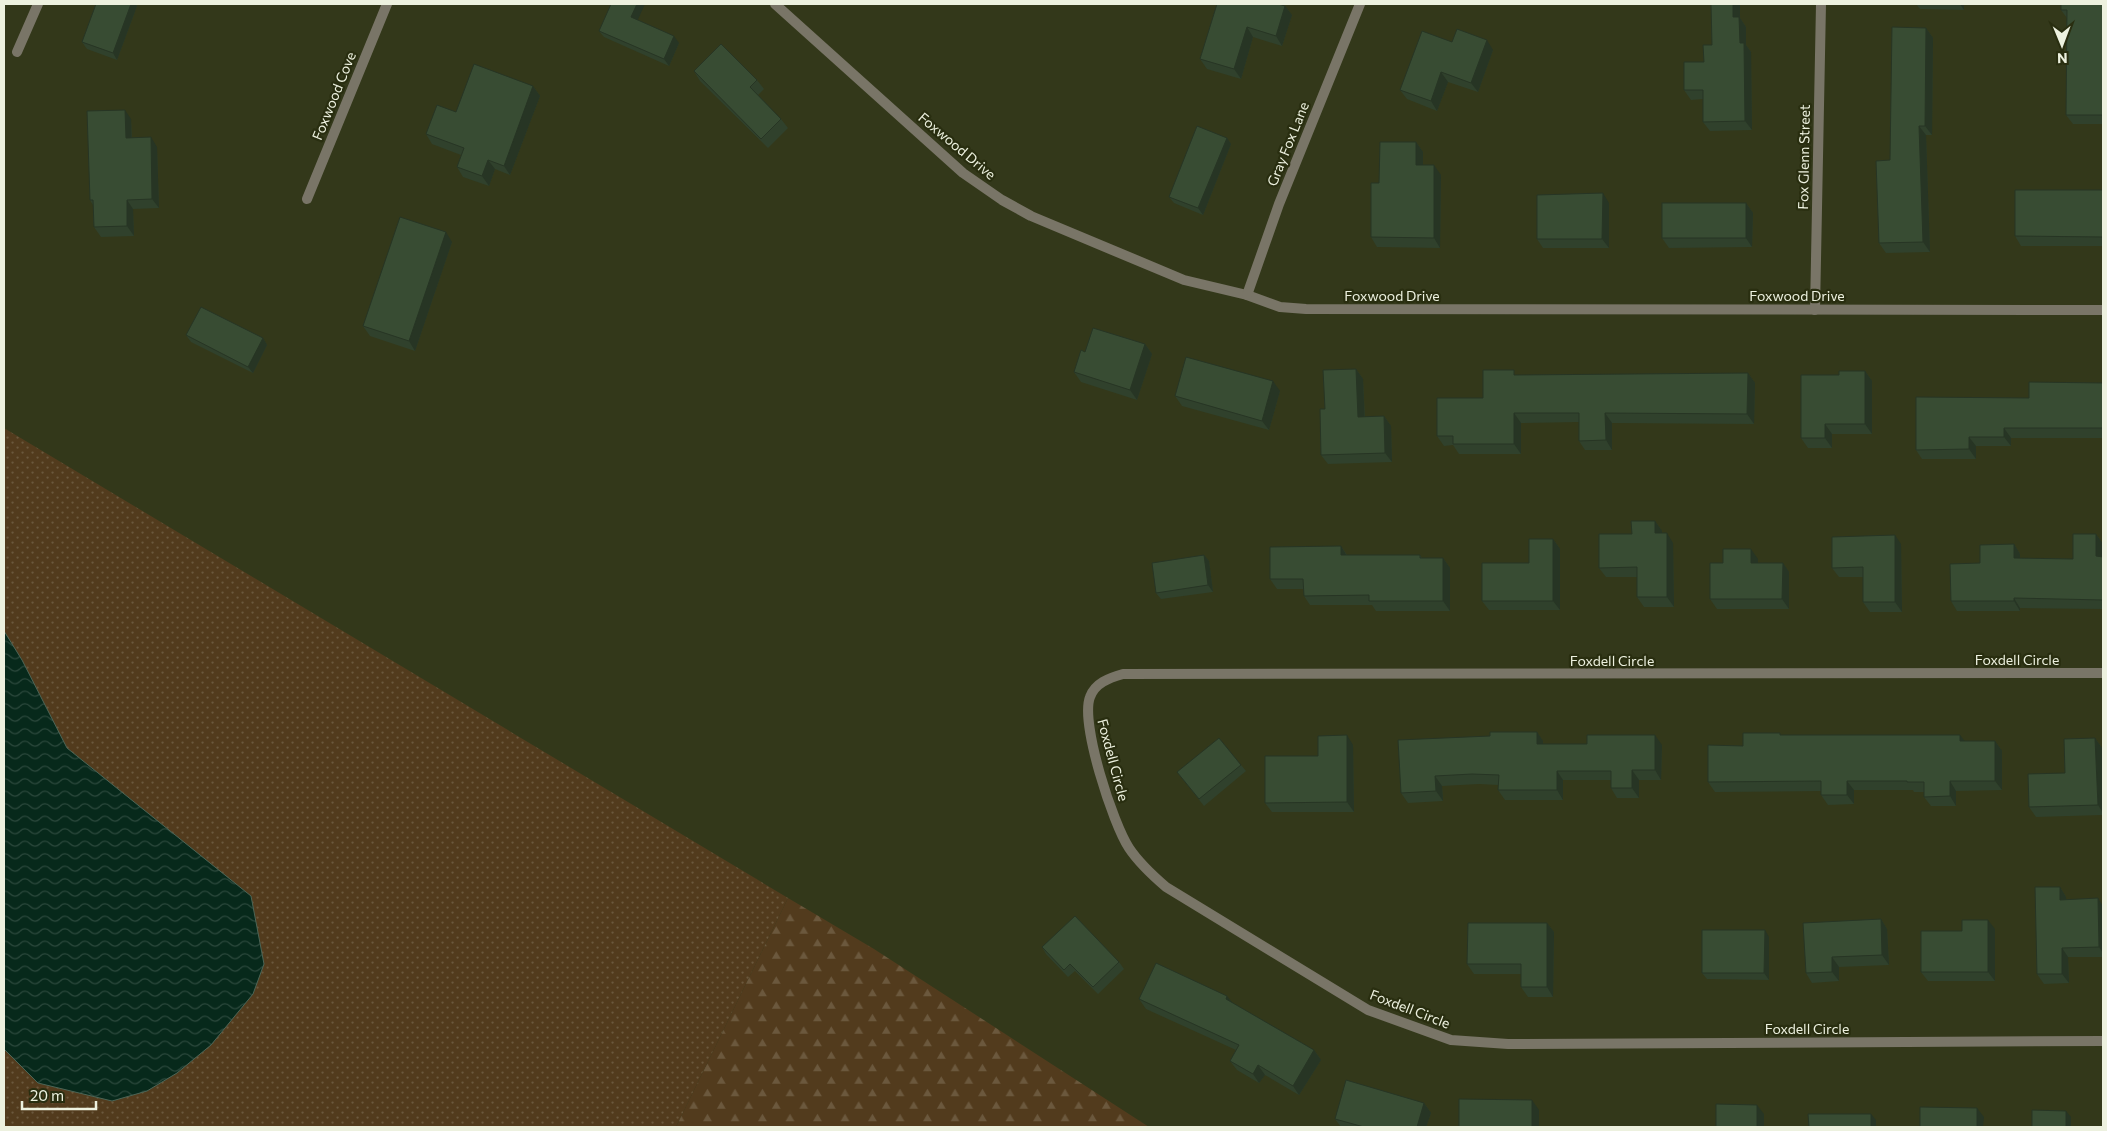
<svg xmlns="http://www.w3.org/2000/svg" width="2107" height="1131" viewBox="0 0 2107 1131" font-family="Commissioner,sans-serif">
	<defs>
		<pattern id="grass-dots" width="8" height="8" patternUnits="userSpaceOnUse" patternTransform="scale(1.25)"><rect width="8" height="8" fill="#523b1d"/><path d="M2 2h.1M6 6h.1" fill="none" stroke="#6b583d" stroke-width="1.8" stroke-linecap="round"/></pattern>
		<pattern id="forest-firs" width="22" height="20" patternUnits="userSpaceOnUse" patternTransform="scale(1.25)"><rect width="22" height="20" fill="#523b1d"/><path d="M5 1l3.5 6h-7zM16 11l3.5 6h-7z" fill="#6b583d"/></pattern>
		<pattern id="water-waves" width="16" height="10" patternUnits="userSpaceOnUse" patternTransform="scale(1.25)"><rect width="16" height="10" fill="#07291b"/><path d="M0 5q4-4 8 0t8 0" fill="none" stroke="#2b483c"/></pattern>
	</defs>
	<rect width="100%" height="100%" fill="#33381a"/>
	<!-- grass -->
	<path fill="url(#grass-dots)" d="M 4,428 L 788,898 L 676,1127 L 4,1127 Z"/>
	<!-- forest -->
	<path fill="url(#forest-firs)" d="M 788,898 L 874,949 L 1149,1127 L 676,1127 Z"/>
	<!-- water -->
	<path fill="url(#water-waves)" stroke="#4c6556" d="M 4,631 L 22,660 L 67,748 L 251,896 L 264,964 L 253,994 L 211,1045 L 177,1073 L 147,1091 L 112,1101 L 38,1083 L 4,1049 Z"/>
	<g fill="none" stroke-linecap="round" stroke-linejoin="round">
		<!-- service -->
		<path stroke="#797567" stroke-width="10" d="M 17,52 L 38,4"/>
		<!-- minor -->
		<g stroke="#797567" stroke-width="10">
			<path d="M 775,4 L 963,173 L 1002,200 L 1031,216 L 1184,280 L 1247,295 L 1280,307 L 1306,309 L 2103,310"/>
			<path d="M 307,199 L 387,4"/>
			<path d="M 1247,295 L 1279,204 L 1360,4"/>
			<path d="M 1815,310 L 1821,4"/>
			<path d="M 2103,673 L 1123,674 C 1109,678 1095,683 1090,697 C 1080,723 1113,824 1129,848 C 1139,863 1152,875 1166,887 L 1368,1010 L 1451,1040 L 1508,1044 L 2103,1041"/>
		</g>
	</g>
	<!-- wall -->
	<g fill="#30412c">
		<path d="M 96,4 L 135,4 L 137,6 L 117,60 L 87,49 L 82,42 Z"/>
		<path d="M 1217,4 L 1285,6 L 1292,15 L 1282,46 L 1253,37 L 1241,79 L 1207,69 L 1200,59 Z"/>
		<path d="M 1711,4 L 1740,4 L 1740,18 L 1746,27 L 1746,45 L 1751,52 L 1752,130 L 1710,131 L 1703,122 L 1703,99 L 1691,100 L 1684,90 L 1704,62 L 1712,45 Z"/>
		<path d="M 1916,4 L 1964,4 L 1964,10 L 1920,9 Z"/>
		<path d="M 2103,4 L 2103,124 L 2073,124 L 2066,115 L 2067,18 L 2061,10 Z"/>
		<path d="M 638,20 L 679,43 L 669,66 L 604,37 L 599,31 Z"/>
		<path d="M 1926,28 L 1933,38 L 1932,135 L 1926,135 L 1930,252 L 1886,253 L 1879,243 L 1890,160 Z"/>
		<path d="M 1452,42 L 1493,50 L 1478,92 L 1448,82 L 1437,111 L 1407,99 L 1400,90 Z"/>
		<path d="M 694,71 L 757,80 L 764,89 L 758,95 L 781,119 L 788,128 L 768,148 L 700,81 Z"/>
		<path d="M 533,86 L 540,96 L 510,175 L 495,169 L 489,186 L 463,177 L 457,167 L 461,155 L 432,144 L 426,134 L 456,112 Z"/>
		<path d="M 131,119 L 132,138 L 157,147 L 159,208 L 133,209 L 134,236 L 101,237 L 94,227 L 93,205 L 90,200 Z"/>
		<path d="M 1227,138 L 1231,144 L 1203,215 L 1174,203 L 1169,197 Z"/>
		<path d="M 1416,142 L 1423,152 L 1423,165 L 1441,175 L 1440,248 L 1377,247 L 1371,237 L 1379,183 Z"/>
		<path d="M 2103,190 L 2103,246 L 2021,246 L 2015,236 Z"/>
		<path d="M 1609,203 L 1609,248 L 1543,248 L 1537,239 Z"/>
		<path d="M 1746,203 L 1753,213 L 1752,247 L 1669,248 L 1662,238 Z"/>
		<path d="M 452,242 L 415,351 L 370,336 L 363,326 Z"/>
		<path d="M 186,335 L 263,338 L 267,345 L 253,373 L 191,342 Z"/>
		<path d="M 1145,344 L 1152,354 L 1137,400 L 1081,382 L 1074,372 L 1085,352 Z"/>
		<path d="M 1356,369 L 1363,379 L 1365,417 L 1384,416 L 1391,426 L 1392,462 L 1328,464 L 1321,455 Z"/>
		<path d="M 1865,371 L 1872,381 L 1872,434 L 1832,434 L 1832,448 L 1808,448 L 1801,438 L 1839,375 Z"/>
		<path d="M 1748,373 L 1755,383 L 1754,424 L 1612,423 L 1612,450 L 1585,450 L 1579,441 L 1579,422 L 1521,423 L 1521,454 L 1459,454 L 1453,445 L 1444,446 L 1437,436 L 1483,398 L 1518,375 Z"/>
		<path d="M 2103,383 L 2103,438 L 2011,438 L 2011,446 L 1976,446 L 1976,459 L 1922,459 L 1916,450 L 2029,398 Z"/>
		<path d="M 1280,391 L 1269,430 L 1182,406 L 1175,396 Z"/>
		<path d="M 1655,521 L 1662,531 L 1662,533 L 1673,543 L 1674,607 L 1644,607 L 1637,597 L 1637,577 L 1606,577 L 1599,568 L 1632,534 Z"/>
		<path d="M 2096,534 L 2103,544 L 2103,609 L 2020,608 L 2020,611 L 1957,611 L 1951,601 L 1980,563 L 2014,544 L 2020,554 L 2020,558 L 2073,559 Z"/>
		<path d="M 1553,539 L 1560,549 L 1560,610 L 1489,610 L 1482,601 L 1529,563 Z"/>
		<path d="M 1901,544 L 1902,612 L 1870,612 L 1863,602 L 1863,577 L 1839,577 L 1832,568 Z"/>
		<path d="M 1341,546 L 1347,555 L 1420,555 L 1422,558 L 1443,558 L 1450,568 L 1450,611 L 1376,611 L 1372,605 L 1310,605 L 1304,596 L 1304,589 L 1277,589 L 1270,579 Z"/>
		<path d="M 1204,555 L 1209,561 L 1213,592 L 1161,599 L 1156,593 Z"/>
		<path d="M 1758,559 L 1758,563 L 1783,563 L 1789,572 L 1789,609 L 1717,609 L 1710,599 L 1723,563 Z"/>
		<path d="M 1537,732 L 1543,741 L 1543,744 L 1662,745 L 1661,780 L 1639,780 L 1639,798 L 1617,798 L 1611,788 L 1611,780 L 1563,780 L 1563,800 L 1505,800 L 1498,790 L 1498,785 L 1479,784 L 1442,786 L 1443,801 L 1408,803 L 1401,793 L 1490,736 Z"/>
		<path d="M 1782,735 L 1965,741 L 1995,741 L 2002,751 L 2002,790 L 1956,791 L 1956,806 L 1931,806 L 1924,797 L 1924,792 L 1914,792 L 1913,790 L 1854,790 L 1854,804 L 1828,805 L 1821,795 L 1821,791 L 1715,792 L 1708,782 L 1743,746 Z"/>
		<path d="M 2095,738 L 2102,748 L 2103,815 L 2036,817 L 2029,807 L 2065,773 Z"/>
		<path d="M 1353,745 L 1354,812 L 1272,812 L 1265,803 L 1318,756 Z"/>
		<path d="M 1241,765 L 1246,771 L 1204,806 L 1177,772 Z"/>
		<path d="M 2060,887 L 2066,897 L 2066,899 L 2103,906 L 2103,957 L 2068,957 L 2069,983 L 2044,984 L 2037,974 Z"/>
		<path d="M 1881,919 L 1887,929 L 1889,965 L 1839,967 L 1839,981 L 1812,983 L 1806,973 Z"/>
		<path d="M 1547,923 L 1554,932 L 1553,997 L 1528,997 L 1521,987 L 1521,974 L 1474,974 L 1467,964 Z"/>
		<path d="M 1995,929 L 1995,981 L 1928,981 L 1921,972 L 1962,931 Z"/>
		<path d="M 1769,937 L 1769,980 L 1707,979 L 1702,973 Z"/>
		<path d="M 1042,947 L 1119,962 L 1124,969 L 1098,994 L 1075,971 L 1068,977 L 1046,954 Z"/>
		<path d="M 1227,996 L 1232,1003 L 1314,1050 L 1321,1060 L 1299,1095 L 1265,1075 L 1259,1083 L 1237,1070 L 1230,1061 L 1236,1050 L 1146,1009 L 1139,999 Z"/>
		<path d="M 1424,1103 L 1431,1113 L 1426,1127 L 1341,1127 L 1335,1119 Z"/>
	</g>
	<!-- shaded-wall -->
	<g fill="#273524">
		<path d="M 131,4 L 135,4 L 137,6 L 117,60 L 113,53 Z"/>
		<path d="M 637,4 L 645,4 L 636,24 L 631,17 Z"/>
		<path d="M 1733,4 L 1740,4 L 1740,18 L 1746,27 L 1746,45 L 1751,52 L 1752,130 L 1745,121 L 1733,17 Z"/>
		<path d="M 1960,4 L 1964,4 L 1964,10 Z"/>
		<path d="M 1285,6 L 1292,15 L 1282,46 L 1276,36 Z"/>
		<path d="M 1247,27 L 1253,37 L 1241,79 L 1234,69 Z"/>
		<path d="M 1926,28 L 1933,38 L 1932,135 L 1925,126 Z"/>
		<path d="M 674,36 L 679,43 L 669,66 L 664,59 Z"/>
		<path d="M 1487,40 L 1493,50 L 1478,92 L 1471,83 Z"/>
		<path d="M 1441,72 L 1448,82 L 1437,111 L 1431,101 Z"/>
		<path d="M 533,86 L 540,96 L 510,175 L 504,166 Z"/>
		<path d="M 125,110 L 131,119 L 132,147 L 126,138 Z"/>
		<path d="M 1919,126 L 1926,135 L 1930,252 L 1923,242 Z"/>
		<path d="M 151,137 L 157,147 L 159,208 L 152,199 Z"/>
		<path d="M 1227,138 L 1231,144 L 1203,215 L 1198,208 Z"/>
		<path d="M 1416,142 L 1423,152 L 1423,175 L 1416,165 Z"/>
		<path d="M 488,160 L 495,169 L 489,186 L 482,176 Z"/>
		<path d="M 1434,165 L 1441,175 L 1440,248 L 1434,238 Z"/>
		<path d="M 1603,193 L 1609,203 L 1609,248 L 1602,239 Z"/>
		<path d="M 127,200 L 133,209 L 134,236 L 127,226 Z"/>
		<path d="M 1746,203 L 1753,213 L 1752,247 L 1746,238 Z"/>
		<path d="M 446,232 L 452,242 L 415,351 L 409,341 Z"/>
		<path d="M 263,338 L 267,345 L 253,373 L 248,367 Z"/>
		<path d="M 1145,344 L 1152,354 L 1137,400 L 1130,390 Z"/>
		<path d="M 1356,369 L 1363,379 L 1365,427 L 1358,417 Z"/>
		<path d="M 1865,371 L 1872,381 L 1872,434 L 1865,424 Z"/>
		<path d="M 1748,373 L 1755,383 L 1754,424 L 1747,414 Z"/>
		<path d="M 1273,381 L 1280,391 L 1269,430 L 1262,421 Z"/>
		<path d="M 1514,413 L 1521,423 L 1521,454 L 1514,444 Z"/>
		<path d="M 1605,413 L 1612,423 L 1612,450 L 1606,440 Z"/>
		<path d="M 1384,416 L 1391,426 L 1392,462 L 1385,453 Z"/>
		<path d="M 1825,424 L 1832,434 L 1832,448 L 1825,438 Z"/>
		<path d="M 2004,428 L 2011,438 L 2011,446 L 2004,437 Z"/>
		<path d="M 1969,437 L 1976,446 L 1976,459 L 1969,449 Z"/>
		<path d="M 1655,521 L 1662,531 L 1662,543 L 1655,533 Z"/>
		<path d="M 1667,533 L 1673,543 L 1674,607 L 1667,597 Z"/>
		<path d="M 2096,534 L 2103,544 L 2103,566 L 2096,556 Z"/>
		<path d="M 1895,535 L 1901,544 L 1902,612 L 1895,602 Z"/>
		<path d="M 1553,539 L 1560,549 L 1560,610 L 1553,601 Z"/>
		<path d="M 2014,544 L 2020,554 L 2020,568 L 2014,558 Z"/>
		<path d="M 1341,546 L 1347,556 L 1341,555 Z"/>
		<path d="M 1751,549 L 1758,559 L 1758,572 L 1751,563 Z"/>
		<path d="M 1204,555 L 1209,561 L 1213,592 L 1208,585 Z"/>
		<path d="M 1443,558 L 1450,568 L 1450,611 L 1443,601 Z"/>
		<path d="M 1783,563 L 1789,572 L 1789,609 L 1782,599 Z"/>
		<path d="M 2014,598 L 2020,608 L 2020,611 L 2014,601 Z"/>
		<path d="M 1537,732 L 1543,741 L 1543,753 L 1537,744 Z"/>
		<path d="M 1347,735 L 1353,745 L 1354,812 L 1347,802 Z"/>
		<path d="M 1655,735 L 1662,745 L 1661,780 L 1655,770 Z"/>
		<path d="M 1960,735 L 1967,744 L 1960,741 Z"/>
		<path d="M 2095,738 L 2102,748 L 2103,813 L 2098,805 Z"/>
		<path d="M 1995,741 L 2002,751 L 2002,790 L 1995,781 Z"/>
		<path d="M 1632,770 L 1639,780 L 1639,798 L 1632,788 Z"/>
		<path d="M 1557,771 L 1563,780 L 1563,800 L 1557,790 Z"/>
		<path d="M 1435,776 L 1442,786 L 1443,801 L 1436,791 Z"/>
		<path d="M 1847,781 L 1854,790 L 1854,804 L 1847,795 Z"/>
		<path d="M 1950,781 L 1956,791 L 1956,806 L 1950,796 Z"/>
		<path d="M 2060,887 L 2066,897 L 2067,909 L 2060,900 Z"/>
		<path d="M 2098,898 L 2103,906 L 2103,953 L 2099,947 Z"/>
		<path d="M 1881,919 L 1887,929 L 1889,965 L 1882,955 Z"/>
		<path d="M 1988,920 L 1995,929 L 1995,981 L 1988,972 Z"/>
		<path d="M 1547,923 L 1554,932 L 1553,997 L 1547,987 Z"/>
		<path d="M 1765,930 L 1769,937 L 1769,980 L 1764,973 Z"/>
		<path d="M 2062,948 L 2068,957 L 2069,983 L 2062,974 Z"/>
		<path d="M 1832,957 L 1839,967 L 1839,981 L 1832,972 Z"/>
		<path d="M 1227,996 L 1234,1005 L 1226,999 Z"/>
		<path d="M 1314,1050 L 1321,1060 L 1299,1095 L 1293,1086 Z"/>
		<path d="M 1258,1065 L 1265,1075 L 1259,1083 L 1253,1074 Z"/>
		<path d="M 1532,1100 L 1539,1110 L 1539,1127 L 1532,1127 Z"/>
		<path d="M 1424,1103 L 1431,1113 L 1426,1127 L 1417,1127 Z"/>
		<path d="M 1757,1105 L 1764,1114 L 1764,1127 L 1757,1127 Z"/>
		<path d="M 1977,1108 L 1984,1117 L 1983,1127 L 1977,1127 Z"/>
		<path d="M 2066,1111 L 2071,1117 L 2071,1127 L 2066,1127 Z"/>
		<path d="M 1871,1114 L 1876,1120 L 1876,1127 L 1871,1127 Z"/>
	</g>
	<!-- building -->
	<g fill="#384c33" stroke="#273524">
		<path d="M 96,4 L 131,4 L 113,53 L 82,42 Z"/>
		<path d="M 611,4 L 637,4 L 631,17 L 674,36 L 664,59 L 599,31 Z"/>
		<path d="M 1217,4 L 1278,4 L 1285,6 L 1276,36 L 1247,27 L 1234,69 L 1200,59 Z"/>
		<path d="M 1711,4 L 1733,4 L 1733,17 L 1739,17 L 1740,43 L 1744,43 L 1745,121 L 1703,122 L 1703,90 L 1684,90 L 1684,62 L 1704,62 L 1703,45 L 1712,45 Z"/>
		<path d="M 2061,4 L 2103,4 L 2103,115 L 2066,115 L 2067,10 L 2061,10 Z"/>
		<path d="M 1892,27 L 1926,28 L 1925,126 L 1919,126 L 1923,242 L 1879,243 L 1876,161 L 1890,160 Z"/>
		<path d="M 1457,29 L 1487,40 L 1471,83 L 1441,72 L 1431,101 L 1400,90 L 1422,31 L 1452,42 Z"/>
		<path d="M 721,44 L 757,80 L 750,87 L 781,119 L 761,139 L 694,71 Z"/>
		<path d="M 474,64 L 533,86 L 504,166 L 488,160 L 482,176 L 457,167 L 464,148 L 426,134 L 437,105 L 456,112 Z"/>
		<path d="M 125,110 L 126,138 L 151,137 L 152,199 L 127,200 L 127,226 L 94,227 L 93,200 L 90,200 L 87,111 Z"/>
		<path d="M 1197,126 L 1227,138 L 1198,208 L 1169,197 Z"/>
		<path d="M 1380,142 L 1416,142 L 1416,165 L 1434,165 L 1434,238 L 1371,237 L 1371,183 L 1379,183 Z"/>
		<path d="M 2015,190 L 2103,190 L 2103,237 L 2015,236 Z"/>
		<path d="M 1603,193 L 1602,239 L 1537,239 L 1537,195 Z"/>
		<rect x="1662" y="203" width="84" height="35"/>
		<path d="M 400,217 L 446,232 L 409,341 L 363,326 Z"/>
		<path d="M 201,307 L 263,338 L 248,367 L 186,335 Z"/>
		<path d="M 1093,328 L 1145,344 L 1130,390 L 1074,372 L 1081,350 L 1085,352 Z"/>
		<path d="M 1186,357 L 1273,381 L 1262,421 L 1175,396 Z"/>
		<path d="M 1356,369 L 1358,417 L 1384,416 L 1385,453 L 1321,455 L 1320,409 L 1325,409 L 1323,370 Z"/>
		<path d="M 1483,370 L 1514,370 L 1514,375 L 1748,373 L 1747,414 L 1605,413 L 1606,440 L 1579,441 L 1579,413 L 1514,413 L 1514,444 L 1453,444 L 1453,436 L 1437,436 L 1437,398 L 1483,398 Z"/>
		<path d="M 1839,371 L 1865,371 L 1865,424 L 1825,424 L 1825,438 L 1801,438 L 1801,375 L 1839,375 Z"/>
		<path d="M 2029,382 L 2103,383 L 2103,428 L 2004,428 L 2004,437 L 1969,437 L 1969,449 L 1916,450 L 1916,397 L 2029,398 Z"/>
		<path d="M 1631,521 L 1655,521 L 1655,533 L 1667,533 L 1667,597 L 1637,597 L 1637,567 L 1599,568 L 1599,534 L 1632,534 Z"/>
		<path d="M 2073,534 L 2096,534 L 2096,556 L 2103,557 L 2103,600 L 2014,598 L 2014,601 L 1951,601 L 1950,564 L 1980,563 L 1980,545 L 2014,544 L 2014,558 L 2073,559 Z"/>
		<path d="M 1895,535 L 1895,602 L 1863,602 L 1863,567 L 1832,568 L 1832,537 Z"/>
		<path d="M 1529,539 L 1553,539 L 1553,601 L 1482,601 L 1482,563 L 1529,563 Z"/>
		<path d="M 1341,546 L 1341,555 L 1420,555 L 1420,558 L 1443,558 L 1443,601 L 1369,601 L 1369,595 L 1304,596 L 1303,579 L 1270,579 L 1270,547 Z"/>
		<path d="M 1723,549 L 1751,549 L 1751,563 L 1783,563 L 1782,599 L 1710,599 L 1710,563 L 1723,563 Z"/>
		<path d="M 1204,555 L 1208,585 L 1156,593 L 1152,563 Z"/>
		<path d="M 1490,732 L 1537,732 L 1537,744 L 1587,744 L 1587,735 L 1655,735 L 1655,770 L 1632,770 L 1632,788 L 1611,788 L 1611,771 L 1557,771 L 1557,790 L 1498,790 L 1499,775 L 1472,774 L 1435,776 L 1436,791 L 1401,793 L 1398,740 L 1490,736 Z"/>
		<path d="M 1743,733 L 1780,733 L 1780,735 L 1960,735 L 1960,741 L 1995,741 L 1995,781 L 1950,781 L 1950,796 L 1924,797 L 1924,782 L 1907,782 L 1907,781 L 1847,781 L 1847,795 L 1821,795 L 1821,781 L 1708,782 L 1708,745 L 1743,746 Z"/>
		<path d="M 1347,735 L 1347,802 L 1265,803 L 1265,756 L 1318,756 L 1318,736 Z"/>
		<path d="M 1219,738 L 1241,765 L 1199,799 L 1177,772 Z"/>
		<path d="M 2095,738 L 2098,805 L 2029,807 L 2028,774 L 2065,773 L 2064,739 Z"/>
		<path d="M 2035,887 L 2060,887 L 2060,900 L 2098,898 L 2099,947 L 2062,948 L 2062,974 L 2037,974 Z"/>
		<path d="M 1075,916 L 1119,962 L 1093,987 L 1070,964 L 1064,970 L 1042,947 Z"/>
		<path d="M 1881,919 L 1882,955 L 1832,957 L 1832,972 L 1806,973 L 1803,923 Z"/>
		<path d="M 1962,920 L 1988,920 L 1988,972 L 1921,972 L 1921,931 L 1962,931 Z"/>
		<path d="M 1468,923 L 1547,923 L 1547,987 L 1521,987 L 1521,964 L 1467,964 Z"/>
		<path d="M 1702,930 L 1765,930 L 1764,973 L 1702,973 Z"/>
		<path d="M 1156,963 L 1227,996 L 1226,999 L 1314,1050 L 1293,1086 L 1258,1065 L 1253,1074 L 1230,1061 L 1239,1045 L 1139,999 Z"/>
		<path d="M 1346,1080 L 1424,1103 L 1417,1127 L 1364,1127 L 1335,1119 Z"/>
		<path d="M 1459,1099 L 1532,1100 L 1532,1127 L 1459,1127 Z"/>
		<path d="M 1716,1104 L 1757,1105 L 1757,1127 L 1716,1127 Z"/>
		<path d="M 1920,1107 L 1977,1108 L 1977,1127 L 1920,1127 Z"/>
		<path d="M 2032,1110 L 2066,1111 L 2066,1127 L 2032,1127 Z"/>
		<path d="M 1808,1114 L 1871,1114 L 1871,1127 L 1809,1127 Z"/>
	</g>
	<g text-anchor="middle" stroke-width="4.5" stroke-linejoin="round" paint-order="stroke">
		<!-- street labels -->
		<g font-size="14" fill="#edf1df" stroke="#292e10">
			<text transform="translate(334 96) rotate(-68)" y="5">Foxwood Cove</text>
			<text transform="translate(1288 144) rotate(-68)" y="5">Gray Fox Lane</text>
			<text transform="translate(957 146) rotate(40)" y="5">Foxwood Drive</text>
			<text transform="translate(1804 157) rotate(-89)" y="5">Fox Glenn Street</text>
			<text x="1392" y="301">Foxwood Drive</text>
			<text x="1797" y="301">Foxwood Drive</text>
			<text x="2017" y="665">Foxdell Circle</text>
			<text x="1612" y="666">Foxdell Circle</text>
			<text transform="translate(1113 760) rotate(75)" y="5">Foxdell Circle</text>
			<text transform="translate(1410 1009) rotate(21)" y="5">Foxdell Circle</text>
			<text x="1807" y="1034">Foxdell Circle</text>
		</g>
	</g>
	<!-- border -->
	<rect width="2107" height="1131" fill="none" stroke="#edf1df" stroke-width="10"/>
	<!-- north arrow -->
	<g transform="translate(2062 45) rotate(179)" stroke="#292e10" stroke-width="4" paint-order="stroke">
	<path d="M0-4L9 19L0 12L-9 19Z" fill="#edf1df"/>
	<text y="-8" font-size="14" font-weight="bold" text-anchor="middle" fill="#edf1df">N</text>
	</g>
	<!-- scale -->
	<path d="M22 1101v8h74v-8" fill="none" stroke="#edf1df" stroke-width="2.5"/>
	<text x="30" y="1101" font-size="15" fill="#edf1df" stroke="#292e10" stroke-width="4" paint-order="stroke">20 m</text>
</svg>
